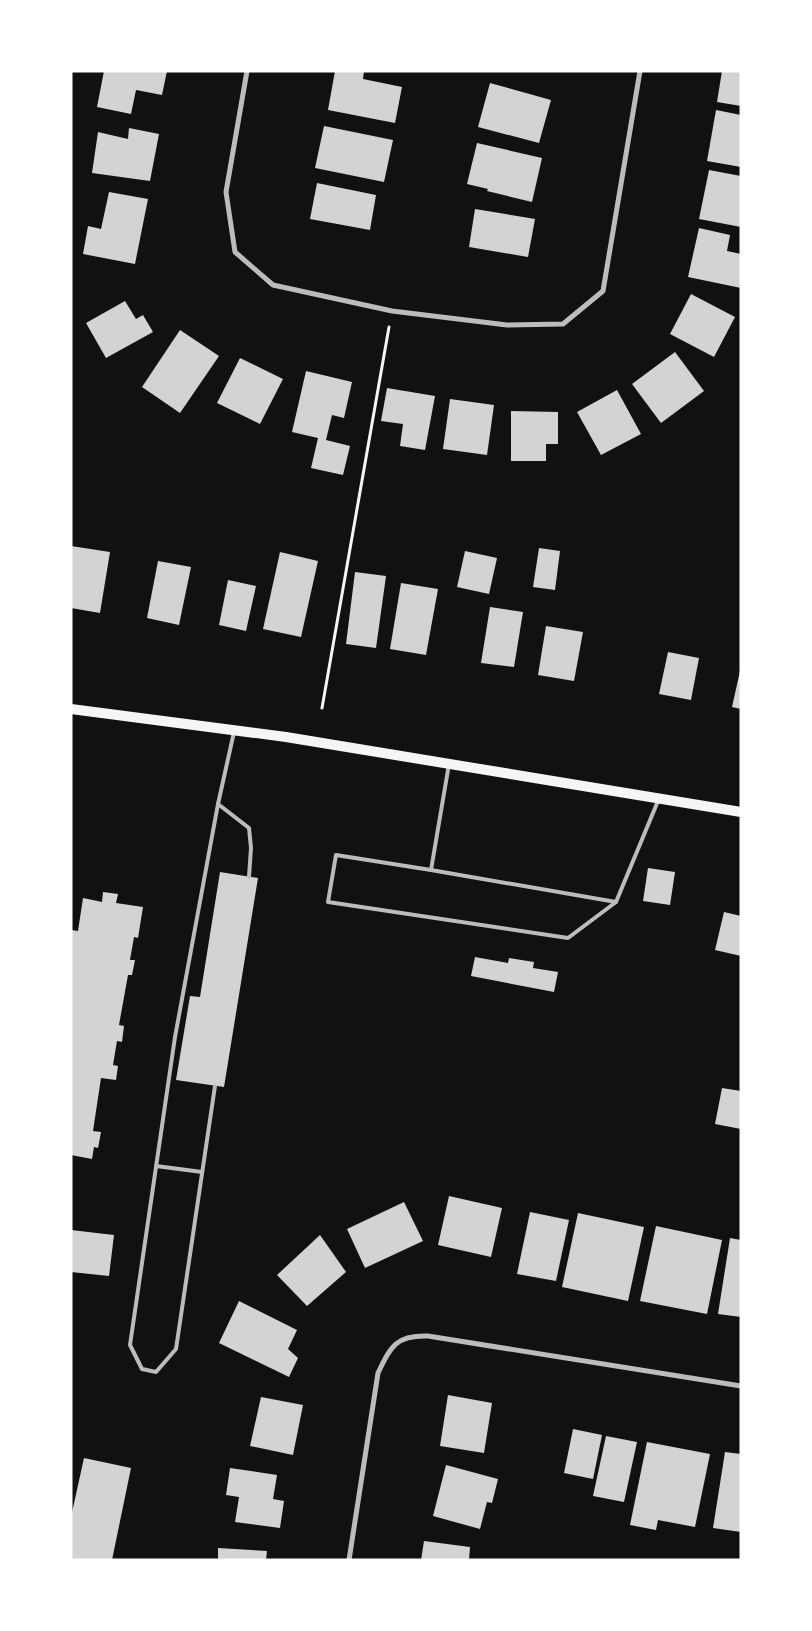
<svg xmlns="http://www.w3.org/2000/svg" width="812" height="1631" viewBox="0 0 812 1631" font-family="Helvetica,sans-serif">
	<rect width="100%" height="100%" fill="#111"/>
	<!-- building -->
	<g fill="#d3d3d3">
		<path d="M 104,71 L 167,71 L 162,95 L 136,90 L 131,114 L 97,107 Z"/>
		<path d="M 335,71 L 364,71 L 363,79 L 402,87 L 395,123 L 328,110 Z"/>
		<path d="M 722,71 L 741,71 L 741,106 L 717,102 Z"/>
		<path d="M 490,83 L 551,100 L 539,143 L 478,127 Z"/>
		<path d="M 716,110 L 741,115 L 741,167 L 707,161 Z"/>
		<path d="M 324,126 L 393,140 L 384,182 L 315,168 Z"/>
		<path d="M 129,128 L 159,134 L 150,181 L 92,173 L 98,132 L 128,139 Z"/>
		<path d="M 477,143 L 542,158 L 532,202 L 487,191 L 488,189 L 467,184 Z"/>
		<path d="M 709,170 L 741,176 L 741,227 L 699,219 Z"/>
		<path d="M 317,183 L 376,195 L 370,230 L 310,219 Z"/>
		<path d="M 109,192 L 148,199 L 135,264 L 83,254 L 88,226 L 101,229 Z"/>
		<path d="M 475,209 L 535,219 L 528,257 L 469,247 Z"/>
		<path d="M 699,228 L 730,235 L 727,251 L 741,254 L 741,288 L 688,277 Z"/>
		<path d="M 691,294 L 735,317 L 714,357 L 670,334 Z"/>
		<path d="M 125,301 L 136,319 L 143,315 L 153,332 L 106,358 L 86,323 Z"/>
		<path d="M 180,330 L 219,356 L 180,413 L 142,387 Z"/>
		<path d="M 675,352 L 704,391 L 661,423 L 632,384 Z"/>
		<path d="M 240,358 L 283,379 L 260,424 L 217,403 Z"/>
		<path d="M 306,371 L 352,382 L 344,418 L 332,415 L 326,440 L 350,446 L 343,475 L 311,468 L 318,438 L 292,432 Z"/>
		<path d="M 387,388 L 435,396 L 425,450 L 400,446 L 403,424 L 381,421 Z"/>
		<path d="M 617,390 L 641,434 L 601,455 L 577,412 Z"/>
		<path d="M 450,399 L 494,405 L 487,455 L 443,449 Z"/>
		<path d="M 511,411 L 558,412 L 558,444 L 546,444 L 546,461 L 511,461 Z"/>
		<path d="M 71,546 L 110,552 L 100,613 L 71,608 Z"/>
		<path d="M 539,548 L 560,551 L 555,590 L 533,587 Z"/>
		<path d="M 465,551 L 497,558 L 489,594 L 457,587 Z"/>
		<path d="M 280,552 L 318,561 L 301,637 L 263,629 Z"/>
		<path d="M 158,561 L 191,567 L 179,625 L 147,618 Z"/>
		<path d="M 355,572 L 386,576 L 376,648 L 346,644 Z"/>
		<path d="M 228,580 L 256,586 L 246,631 L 219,625 Z"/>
		<path d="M 401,583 L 438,589 L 426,655 L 390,649 Z"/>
		<path d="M 490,607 L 523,612 L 514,667 L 481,663 Z"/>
		<path d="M 546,626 L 583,632 L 574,681 L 538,675 Z"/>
		<path d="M 668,652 L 699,658 L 691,700 L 659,694 Z"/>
		<path d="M 740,671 L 741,671 L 741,709 L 732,707 Z"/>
		<path d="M 648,868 L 675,872 L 670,905 L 643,901 Z"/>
		<path d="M 220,872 L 258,878 L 224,1087 L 176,1080 L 190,996 L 200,997 Z"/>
		<path d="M 103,892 L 118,894 L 116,903 L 143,907 L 138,938 L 134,937 L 130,960 L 135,960 L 132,975 L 128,975 L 119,1025 L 124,1026 L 122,1042 L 117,1041 L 113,1065 L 118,1066 L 116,1080 L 101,1078 L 93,1131 L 101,1132 L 98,1148 L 94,1147 L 92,1159 L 71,1155 L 71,930 L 78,931 L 83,898 L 102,902 Z"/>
		<path d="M 724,912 L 741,916 L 741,956 L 715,950 Z"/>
		<path d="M 475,957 L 508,963 L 509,958 L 534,962 L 533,968 L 558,972 L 554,992 L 471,976 Z"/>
		<path d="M 722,1088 L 741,1091 L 741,1129 L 715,1124 Z"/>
		<path d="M 449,1196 L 502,1208 L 491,1257 L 438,1245 Z"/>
		<path d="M 404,1202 L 423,1241 L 365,1268 L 347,1229 Z"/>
		<path d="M 530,1212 L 569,1220 L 556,1281 L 517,1274 Z"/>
		<path d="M 578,1213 L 644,1227 L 628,1301 L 562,1287 Z"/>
		<path d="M 656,1226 L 722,1240 L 707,1314 L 640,1301 Z"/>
		<path d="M 71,1230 L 114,1235 L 109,1276 L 71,1272 Z"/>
		<path d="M 320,1235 L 346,1272 L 307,1306 L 277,1275 Z"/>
		<path d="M 730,1238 L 741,1240 L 741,1317 L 718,1314 Z"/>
		<path d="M 239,1301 L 297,1330 L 288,1349 L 298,1358 L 289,1377 L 219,1343 Z"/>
		<path d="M 448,1395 L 492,1403 L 484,1453 L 440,1446 Z"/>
		<path d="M 261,1397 L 303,1405 L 293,1455 L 250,1446 Z"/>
		<path d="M 573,1429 L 602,1435 L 593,1479 L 564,1473 Z"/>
		<path d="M 606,1436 L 637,1442 L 624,1502 L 593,1496 Z"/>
		<path d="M 647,1442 L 710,1454 L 695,1527 L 658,1520 L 656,1530 L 630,1525 Z"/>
		<path d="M 725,1452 L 741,1454 L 741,1532 L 713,1528 Z"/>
		<path d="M 84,1458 L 131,1468 L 112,1560 L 71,1560 L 71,1517 Z"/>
		<path d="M 446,1465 L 498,1479 L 492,1503 L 487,1502 L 480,1529 L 433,1516 Z"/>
		<path d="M 230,1468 L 277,1475 L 273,1499 L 284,1501 L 280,1528 L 235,1522 L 239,1497 L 226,1495 Z"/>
		<path d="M 424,1541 L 470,1547 L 469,1560 L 421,1560 Z"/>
		<path d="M 218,1548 L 267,1551 L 266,1560 L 218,1560 Z"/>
	</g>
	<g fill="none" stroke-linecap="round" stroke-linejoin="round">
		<!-- path -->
		<path stroke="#f5f5f5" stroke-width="3" d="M 322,708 L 389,327"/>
		<!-- service -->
		<g stroke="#bcbcbc" stroke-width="4">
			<path d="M 449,764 L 431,870 L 616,902 L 658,801"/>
			<path d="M 218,804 L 249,828 L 251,848 L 249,877"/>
			<path d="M 431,870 L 336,855 L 328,902 L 568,938 L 616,902"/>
			<path d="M 215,1086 L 176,1349 L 156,1372 L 142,1369 L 130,1345 L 175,1037 L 218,804 L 234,732"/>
			<path d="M 156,1166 L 202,1172"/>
		</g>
		<!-- minor -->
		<g stroke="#bcbcbc" stroke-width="5">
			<path d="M 247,71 L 226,192 L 235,252 L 273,285 L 392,311 L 507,325 L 563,324 L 603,291 L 640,71"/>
			<path d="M 349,1560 L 378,1373 C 391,1346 396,1335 428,1336 L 741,1386"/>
		</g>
		<!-- secondary -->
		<path stroke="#f5f5f5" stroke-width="10" d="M 71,709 L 286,737 L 741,812"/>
	</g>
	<!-- border -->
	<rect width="812" height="1631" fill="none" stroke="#ffffff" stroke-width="145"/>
</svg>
